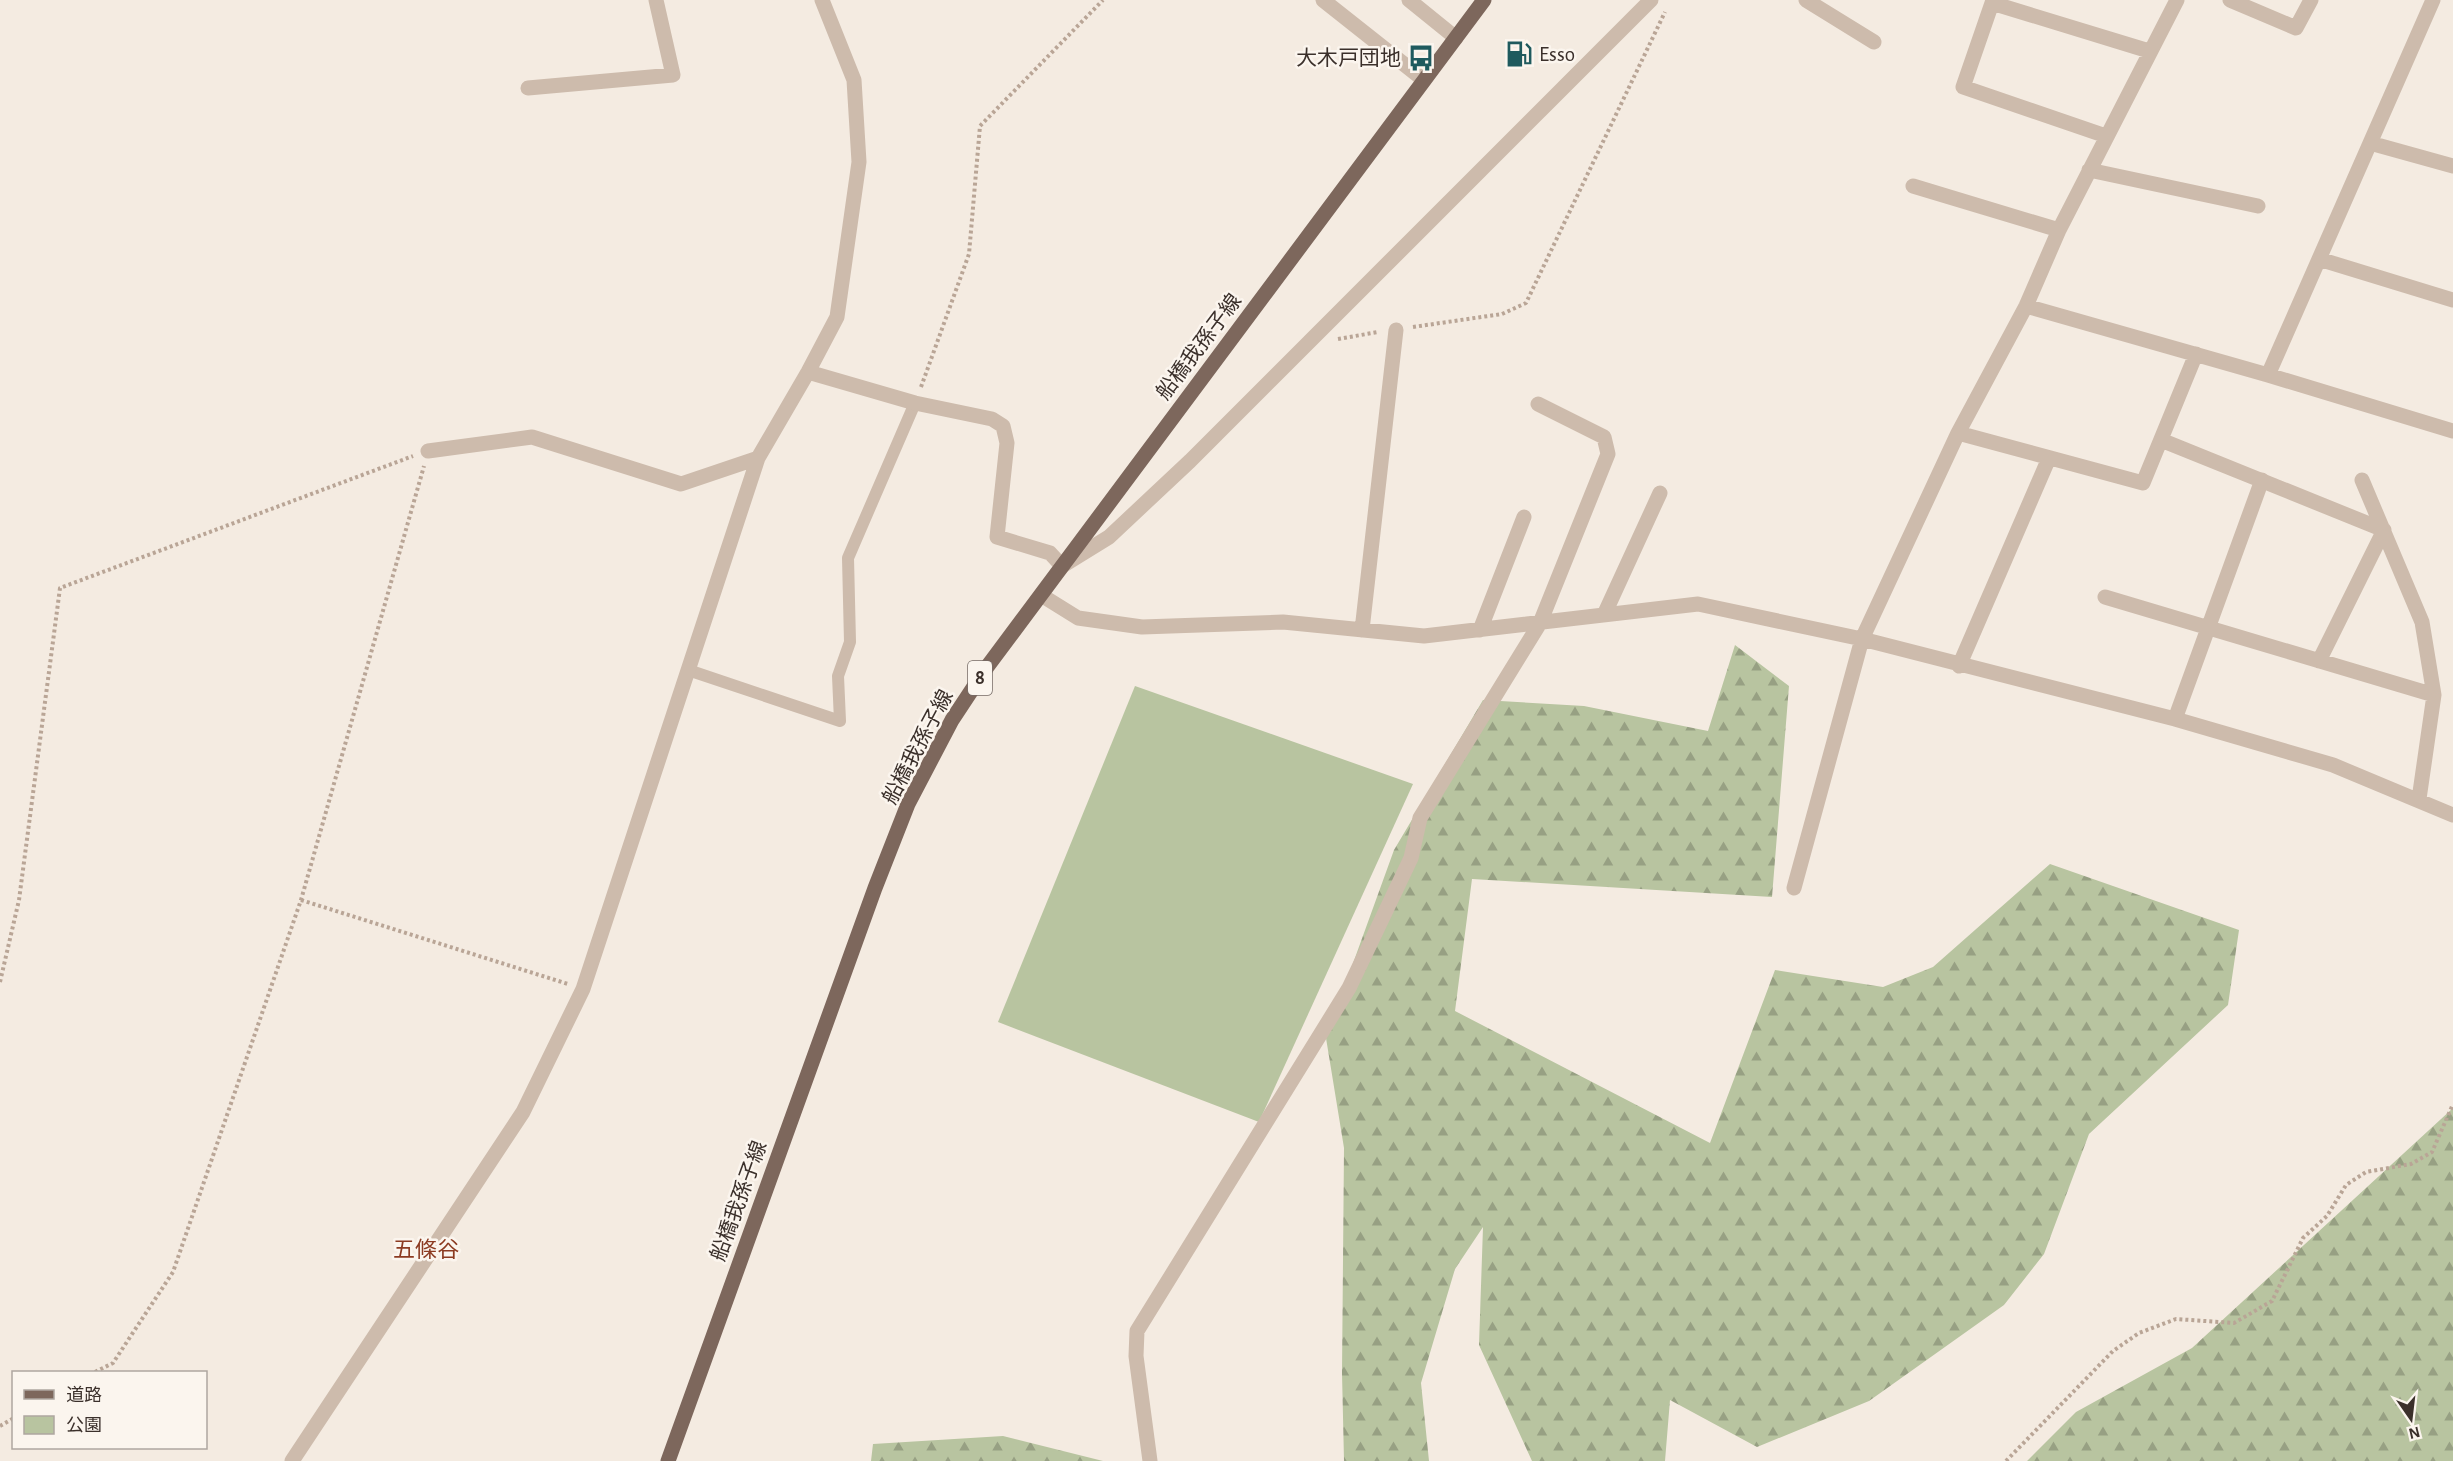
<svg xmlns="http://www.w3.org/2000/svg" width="2453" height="1461" font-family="'Alegreya Sans','Noto Sans JP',sans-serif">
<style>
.forest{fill:url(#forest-firs)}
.park{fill:#b8c4a0}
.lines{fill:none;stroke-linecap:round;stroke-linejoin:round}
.path{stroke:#b9a596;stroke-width:4;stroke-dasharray:3 3;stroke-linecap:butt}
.lane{stroke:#cdbbac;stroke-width:12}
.street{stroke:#cdbbac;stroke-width:15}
.primary{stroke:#7d675c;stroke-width:15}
.labels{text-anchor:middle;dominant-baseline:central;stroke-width:5;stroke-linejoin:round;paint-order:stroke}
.shield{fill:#fbf5ee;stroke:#756b66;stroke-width:1.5}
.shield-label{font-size:20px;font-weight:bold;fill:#3b302b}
.poi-label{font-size:21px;fill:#3b302b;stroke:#fbf5ee;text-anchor:start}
.street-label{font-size:21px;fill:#3b302b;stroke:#fbf5ee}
.neighbourhood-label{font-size:22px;fill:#8c3b22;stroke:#fbf5ee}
</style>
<defs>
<pattern id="forest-firs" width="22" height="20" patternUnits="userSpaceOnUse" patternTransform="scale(1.5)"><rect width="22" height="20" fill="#b8c4a0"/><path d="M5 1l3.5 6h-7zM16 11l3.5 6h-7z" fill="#97a083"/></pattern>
</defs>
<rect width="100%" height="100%" fill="#f4ebe1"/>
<path class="forest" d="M1735,645L1789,686L1772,897L1472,879L1455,1011L1710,1143L1775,970L1883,987L1933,967L2050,864L2239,930L2228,1005L2089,1134L2044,1254L2004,1305L1869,1401L1757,1447L1670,1400L1665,1461H1532L1479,1345L1483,1227L1455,1269L1421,1383L1429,1461H1344L1342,1373L1344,1148L1326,1038L1394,850L1483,700L1584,706L1708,731Z
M2453,1108V1461H2027L2076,1412L2192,1348Z
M1003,1436L1103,1461H871L873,1444Z"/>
<path class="park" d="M1135,686L1413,784L1259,1122L998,1022Z"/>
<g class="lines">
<path class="path" d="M1413,327L1502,314L1526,303L1665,12
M1338,339L1378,332
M921,387L969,254L980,126L1103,0
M301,900L568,984
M0,982L19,900L60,588L413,456
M95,1372L113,1363L173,1272L301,900L424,466
M0,1426L14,1418
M2006,1461L2113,1351L2139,1333L2176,1319L2234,1323L2272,1301L2303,1238L2327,1216L2346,1185L2366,1172L2411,1164L2432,1152L2453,1104"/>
<path class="lane" d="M688,670L840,721L838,676L850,642L848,558L915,403"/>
<path class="street" d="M1323,0L1424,80
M1409,0L1456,38
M1806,0L1874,42
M2230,0L2296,28L2311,0
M528,88L673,75L656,0
M2106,136L1963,87L1992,3L2149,51
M2370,143L2453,166
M2089,170L2258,206
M1913,186L2059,230
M2319,259L2453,300
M2026,306L2268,375L2453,431
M808,372L915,403L992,419L1003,426L1007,443L997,537L1050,553L1062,566L1109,537L1190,461L1651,0
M2268,375L2433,0
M1958,433L2143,483L2196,354
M2161,440L2384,530L2319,661
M428,451L532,437L681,484L758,458
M2362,480L2422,622L2434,695L2419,799
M1041,595L1078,618L1142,627L1283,622L1424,636L1698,604L1862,639L2175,719L2333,765L2453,815
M2105,597L2434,695
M1604,615L1660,493
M1362,630L1396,330
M1480,630L1524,517
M1959,666L2049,458
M2175,719L2262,480
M1794,888L1862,639L1958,433L2026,306L2059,230L2177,0
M292,1461L523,1112L583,989L758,458L808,372L837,317L859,162L854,80L822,0
M1150,1461L1136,1356L1137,1331L1349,988L1411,858L1420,818L1540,623L1608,454L1604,437L1538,404"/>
<path class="primary" d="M668,1461L875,888L908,804L952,720L987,667L1484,0"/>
</g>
<defs>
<g id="fuel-bare" transform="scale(2.07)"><path d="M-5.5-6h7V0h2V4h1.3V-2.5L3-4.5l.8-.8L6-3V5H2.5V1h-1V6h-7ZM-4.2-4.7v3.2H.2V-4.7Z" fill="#1f5a5e" stroke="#fbf5ee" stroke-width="2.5" paint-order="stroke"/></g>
<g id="bus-bare" transform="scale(2.07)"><path d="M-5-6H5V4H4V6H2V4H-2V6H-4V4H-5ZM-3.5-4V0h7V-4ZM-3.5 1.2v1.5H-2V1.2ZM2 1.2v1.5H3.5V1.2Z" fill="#1f5a5e" stroke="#fbf5ee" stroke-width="2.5" paint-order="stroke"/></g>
</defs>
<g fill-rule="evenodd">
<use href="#fuel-bare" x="1519" y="54"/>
<use href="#bus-bare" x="1421" y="58"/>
</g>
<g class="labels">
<rect class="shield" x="968" y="661" width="24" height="34" rx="4.5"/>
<g class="shield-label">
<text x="980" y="678">8</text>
</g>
<g class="poi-label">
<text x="1539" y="54">Esso</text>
<text x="1401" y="58" text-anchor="end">大木戸団地</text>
</g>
<g class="street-label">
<text transform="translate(1199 347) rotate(-53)">船橋我孫子線</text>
<text transform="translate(918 747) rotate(-62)">船橋我孫子線</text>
<text transform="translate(739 1201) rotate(-70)">船橋我孫子線</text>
</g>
<g class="neighbourhood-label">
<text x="426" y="1250">五條谷</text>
</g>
</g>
<rect x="12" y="1371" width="195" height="78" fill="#fbf5ee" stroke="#aea6a0" stroke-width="1.5"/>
<rect x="24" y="1390" width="30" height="9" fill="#7d675c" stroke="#aea6a0" stroke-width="1.5"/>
<text x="66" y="1401" font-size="18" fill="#3b302b">道路</text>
<rect x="24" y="1416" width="30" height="18" fill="#b8c4a0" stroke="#aea6a0" stroke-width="1.5"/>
<text x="66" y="1431" font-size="18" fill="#3b302b">公園</text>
<g transform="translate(2411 1419) rotate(166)" stroke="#fbf5ee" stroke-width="4.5" paint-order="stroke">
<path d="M0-4.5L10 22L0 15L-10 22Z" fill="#3b302b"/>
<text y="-9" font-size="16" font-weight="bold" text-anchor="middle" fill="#3b302b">N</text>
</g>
</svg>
